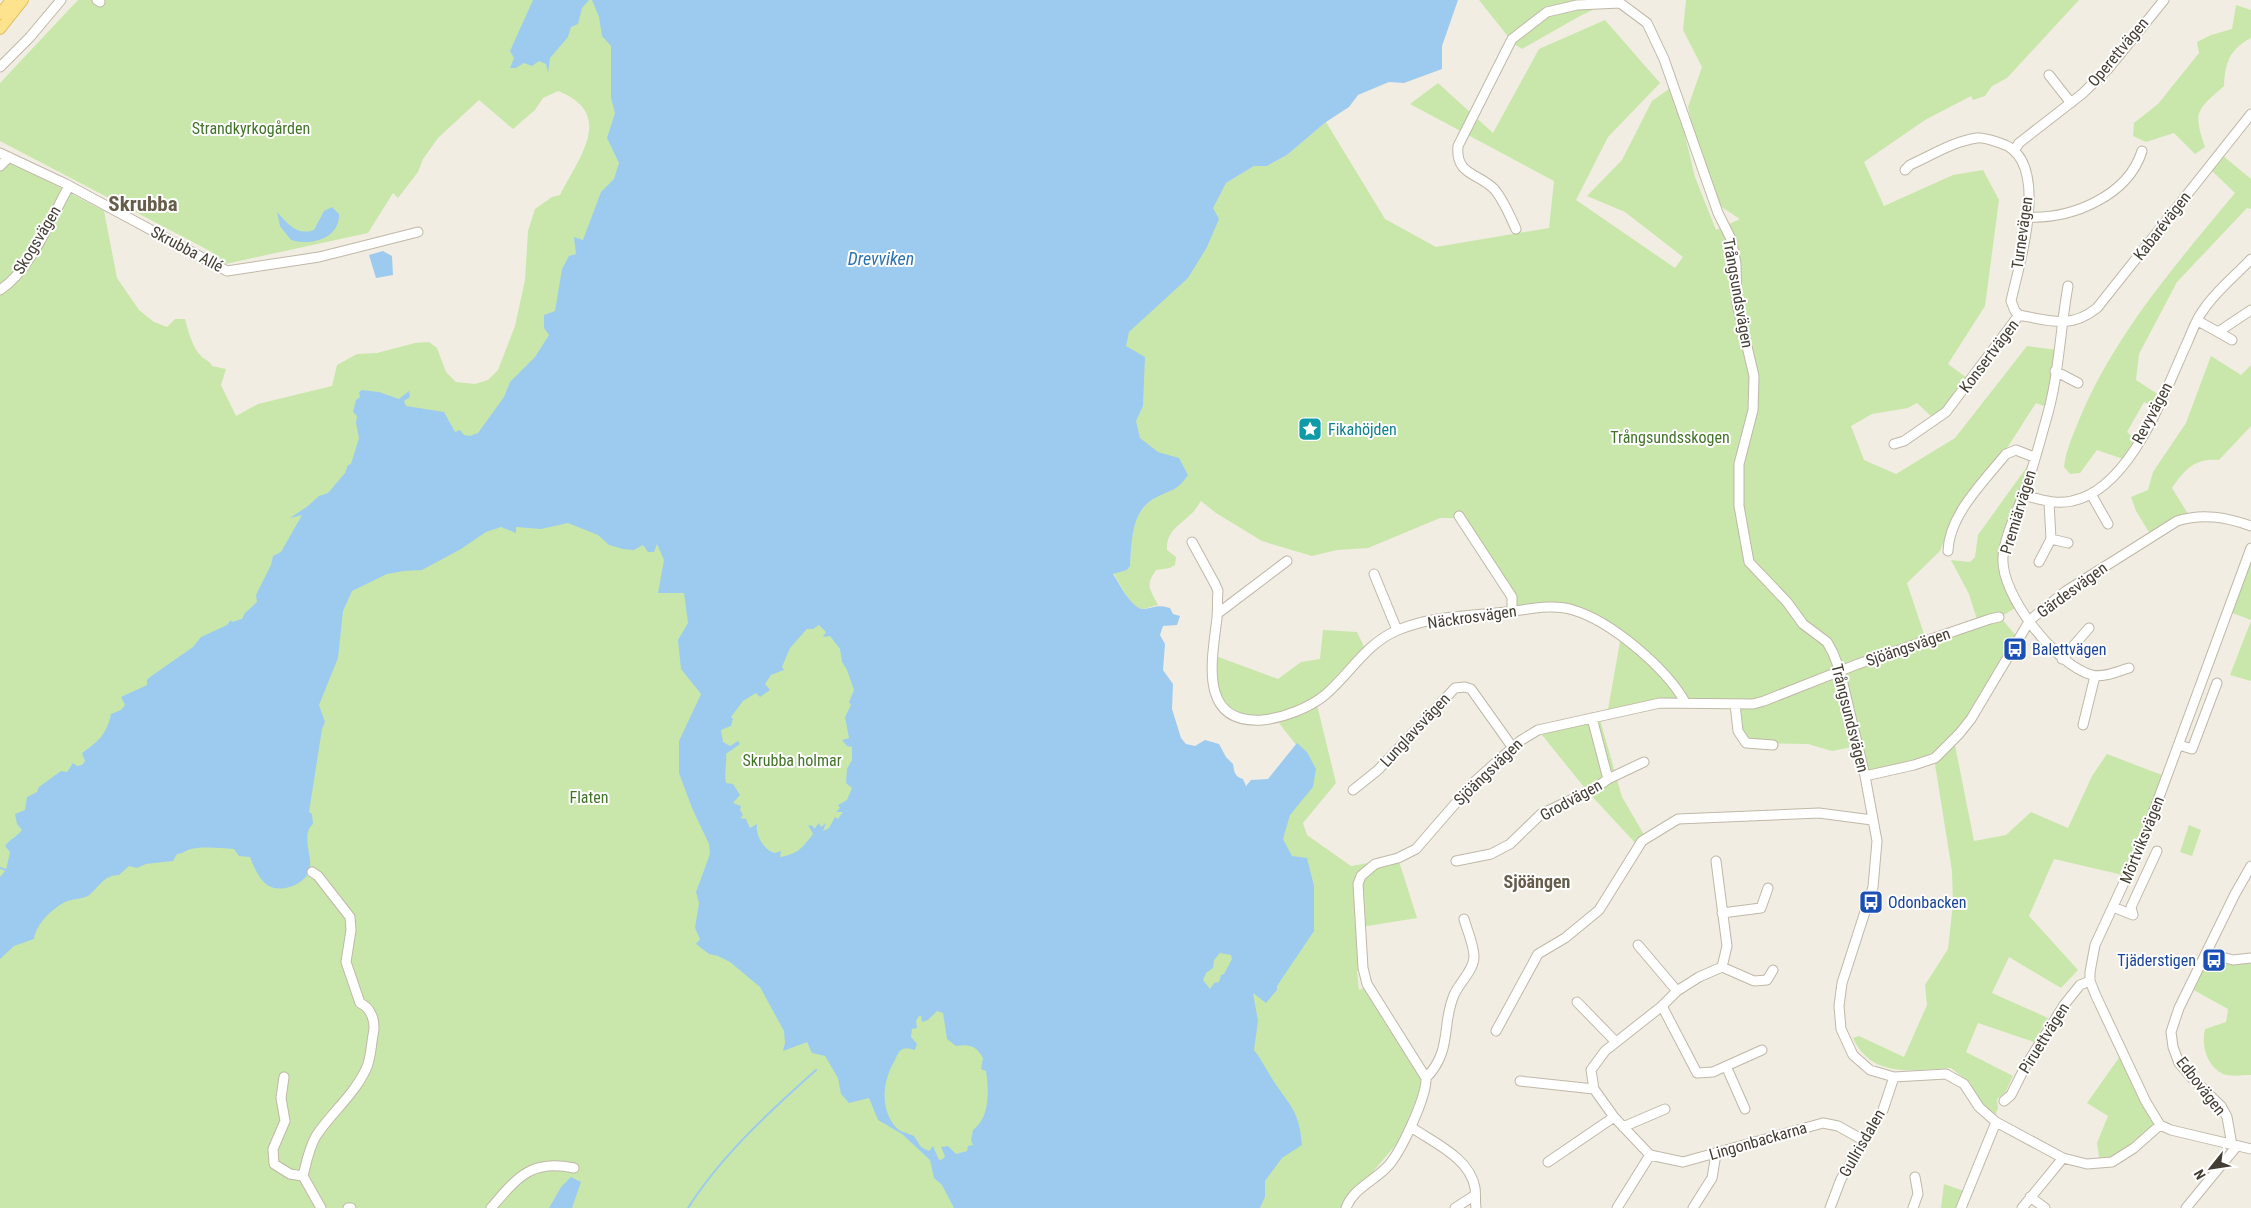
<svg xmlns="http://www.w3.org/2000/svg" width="2251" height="1208" font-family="'Roboto Condensed',sans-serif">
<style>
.green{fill:#c9e7aa}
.water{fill:#9dcbf0;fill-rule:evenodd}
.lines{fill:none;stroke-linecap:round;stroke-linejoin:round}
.stream{stroke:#9dcbf0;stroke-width:2}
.minor-casing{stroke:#c0b8a8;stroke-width:11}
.major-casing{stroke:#e3c15e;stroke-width:12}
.minor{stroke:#fff;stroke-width:9}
.major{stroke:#fee38e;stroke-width:10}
.labels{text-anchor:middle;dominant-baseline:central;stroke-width:4;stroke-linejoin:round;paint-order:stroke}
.street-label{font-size:16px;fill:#433d33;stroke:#fff}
.park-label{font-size:16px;fill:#417427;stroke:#fff}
.culture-label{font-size:16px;fill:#0d838f;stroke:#fff;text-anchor:start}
.transit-label{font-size:16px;fill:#164399;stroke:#fff;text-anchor:start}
.water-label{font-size:18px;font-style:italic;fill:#2d72ae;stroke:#fff}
.neighbourhood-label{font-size:18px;font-weight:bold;fill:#665c4a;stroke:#fff}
.district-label{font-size:21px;font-weight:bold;fill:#665c4a;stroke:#fff}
</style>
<rect width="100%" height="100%" fill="#f1ede2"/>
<path class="green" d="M78,0H959L1029,891L1234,839L1297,746L1279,723L1317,705L1336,783L1303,823L1307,835L1351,866L1398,858L1417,918L1361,927L1363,968L1357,971L1359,990L1368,986L1426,1078L1408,1125L1399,1141L1342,1208H0V156L104,211L117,278L139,310L154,322L167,327L175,319H185C188,330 192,347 201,356C205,360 209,360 212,366L226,369L221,385L236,416L258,404L332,386L337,365L357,354L377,353L415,343L429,342L437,348L446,372L456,382L475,384L488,380L498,370L515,326L525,280L528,231L535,209L552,197L560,195C579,157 616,114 558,91L543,98L535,110L513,129L479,100L438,138L423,159L418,172L398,198L393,193L368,233L225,264L210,251L0,141V83Z
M1479,0H1614L1580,16L1522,49L1514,44Z
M1686,0H2079L2007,78L1992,86L1985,96L1973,100L1971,96L1925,120L1864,162L1884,206L1953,175L1983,170L1999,200L1985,306L1948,364L1967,378L1944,410L1933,418L1917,403L1908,408L1872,414L1851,426L1864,460L1896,474L1955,438L2027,346L2058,350L2049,408L2036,403L2002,456L1951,523L1940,551L1907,583L1925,637L1855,665L1978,623L1969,594L1951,560L1970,562L1975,557L1978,535L2034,457L2003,558L2019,606L2000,617L2018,638L1954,740L1974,841L2006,835L2031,812L2068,828L2092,776L2107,754L2167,777L2127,876L2054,859L2029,916L2078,970L2061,988L2009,957L1992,993L2048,1018L2034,1042L1978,1023L1966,1052L2013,1076L2005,1093L1997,1099L1998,1108L1995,1116L1981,1105L1970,1083L1951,1068C1913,1070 1872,1079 1853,1038L1859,1036L1904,1057L1927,1005L1925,985L1948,949L1953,903L1952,871L1934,758L1865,776L1857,746L1832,751L1808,744L1746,743L1735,704L1685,702L1607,715L1621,636L1572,609L1512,611V597L1460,518H1440L1368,548L1337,550L1312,556L1262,541L1216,513L1201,501C1198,505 1195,511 1191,514C1179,526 1166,531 1167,550L1176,557L1175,565L1170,568L1156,570C1145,586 1150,589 1158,605L1143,609L1137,608L1131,603L1113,573L1127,570L1130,566C1132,539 1130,512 1156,497L1043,411L1226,183L1254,166H1267L1287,155L1326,122L1385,219L1436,247L1549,228L1554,181L1410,104L1438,83L1493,133L1539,49L1605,20L1660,83L1608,137L1576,200L1675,268L1683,257L1625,212L1587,196L1622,160L1652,101L1673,86L1695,177L1716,230L1740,219L1717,204L1701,169L1688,107L1702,67L1683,30Z
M2236,5L2251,10V38C2230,49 2225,62 2224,86C2196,111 2193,111 2205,147L2195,154L2174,133L2146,142L2133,136L2134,123L2158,104L2199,53L2197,42L2211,35L2232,29Z
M2222,155L2251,179V209L2247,208L2177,282L2139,354L2136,380L2162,397L2157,408L2144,402L2127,432L2138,442L2126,460L2097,450L2080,473L2070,474L2064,467C2066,450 2073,435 2079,420C2114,335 2177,263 2235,193L2210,169Z
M2211,356L2241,375L2251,365V426L2219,460C2195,458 2185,469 2172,488L2190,517L2152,537L2136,511L2131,497L2148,490L2153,472L2186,423Z
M2251,548V620L2227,611Z
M2251,621V681L2230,675Z
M1323,630L1357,632L1366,651L1327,693L1283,716L1240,719L1219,703L1213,655L1278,679L1301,662L1320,659Z
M1599,716L1622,797L1646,838L1638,846L1588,792L1538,730Z
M2189,825L2201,830L2192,856L2180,852Z
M2207,953L2251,958V1075C2243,1075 2230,1077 2223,1074C2207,1066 2201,1046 2205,1029L2226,1022L2228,1009L2190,988Z
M2123,1052L2160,1125L2134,1148L2100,1163L2097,1143L2108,1116L2087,1103Z
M1944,1184L1967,1192L1961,1208H1941Z"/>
<path class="water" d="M533,0H589L582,8L578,24L571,27L568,37L550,58L548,73L546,64L539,61L532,66L524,63L516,68H510L514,58L510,51Z
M592,0H1458L1442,46V69L1404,83L1389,82L1358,95L1349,107L1326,122L1287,155L1267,166H1254L1226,183L1213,208L1219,219L1207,247L1188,278L1129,332L1126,346L1145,357L1143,406L1136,421L1140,438L1158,452L1179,458L1188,475C1177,491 1173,489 1157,497C1131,509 1132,540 1130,566L1127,570L1113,574C1119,583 1132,609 1143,609C1156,608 1156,604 1170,608L1173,614L1180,616L1177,625L1163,626L1160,635L1165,644L1163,670L1173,684L1172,709L1181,738L1186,744L1195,746L1205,740L1219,744L1226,757L1233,764C1234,772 1235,777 1243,779L1246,786L1251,780L1268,779L1297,743L1307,752L1316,769L1313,787L1290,815L1283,839L1292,856L1307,858L1314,886V931L1277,986V990L1266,1003L1253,993L1258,1021L1254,1050C1261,1059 1265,1067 1271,1077C1289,1106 1299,1108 1302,1145L1282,1158L1265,1181V1197L1260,1208H954L942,1185L934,1178L930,1160L902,1134L878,1120L869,1098L849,1103L841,1094L838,1078L825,1056L812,1053L807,1042L783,1051L785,1043L784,1031L760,987L730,962L718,956L709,954L696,944L700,939L695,928L699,903L696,892L710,854L709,844L692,808L679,773V741L701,694L681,669L678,640L688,623L684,593H658L664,560L657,544L654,552H648L643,545L634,550L623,549L609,545L598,535L568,523L541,529L516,527V533L501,527L486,532L461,549L422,570L404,571L387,574L352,591L343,611L338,658L319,705L325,722L322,729L309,812L312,814L313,824C301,834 312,855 310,868C307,885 278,895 266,884C259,879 253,865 250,857L239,856L234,849C220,848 205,846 191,849C186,850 183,854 177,854L173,861L146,864L137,868L129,866L119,875C103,875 99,888 88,896C81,899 72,899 65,902C52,909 36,924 34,939L14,946L0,959V877L6,870L10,852L5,846C11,838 17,837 22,830L17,824L15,814L25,810L27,797L37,792L39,787L61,771L67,772L73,763L77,766L82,765L85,761L82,753C98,742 107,734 111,714L121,710L125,705L121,697L147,685V680L150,677L193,647L201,637L227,625L231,620L232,622L242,619L245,613L257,602L256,595L271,565L273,556L281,552L302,515L290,518L308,506L319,496L328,493L345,473L348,465L351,464L359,438L356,423L357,416L353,412L356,400L360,397L359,392L362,390L379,392L399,399L409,391L410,397L404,401L406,406L444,412L455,432L460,430L464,435L470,436L478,433L504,397L510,382L535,357L549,335L544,328V315L555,311L562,269L569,256L576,254L574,237L583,240L601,192L614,179L619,163L607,138L615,113L611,98V46L602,36L599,17ZM819,625L826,632L823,637L830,636L840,649L842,662L847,670L854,690L849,702L851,705L845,717L849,738L842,740L847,746L852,747V760L847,769L846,783L852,788L847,800L838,805L840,808L836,812H843L838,819L835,817L829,828L823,831L826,823L821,827L819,823L814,829L813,826L808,825L813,834C802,848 798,854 780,857L781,851L775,853C765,851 755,836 757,824L750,828L746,819L740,818L743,815L740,810L741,806L733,803L740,795L733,784L726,783C724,773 727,764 726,754L740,744L738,741L730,746L723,742L721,730L731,726L733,719L731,717L743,701L756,693L760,697L770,690L765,684L771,675L784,670L782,667L790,648L807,629H813ZM1220,953L1231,955L1232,959L1224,974L1221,975L1219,982L1214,983L1210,989L1203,980L1206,973L1213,968L1214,960ZM937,1011L943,1013L947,1039L956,1046C970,1044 976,1046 983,1058L981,1069L986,1071C989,1090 990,1118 973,1130L971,1140L973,1145L968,1146L967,1151L956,1154L948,1146L941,1147L945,1156L943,1159L939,1160L933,1146L929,1151L921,1147L914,1136C906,1132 900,1133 894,1125C880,1106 883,1081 894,1062C896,1058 898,1051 903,1049C907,1048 911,1049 915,1050L917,1044L911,1037L912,1029L917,1028L916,1021L919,1016H921L922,1022L928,1020Z
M332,207L339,214C340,239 310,246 291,240L280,226L277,212C288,224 297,236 314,230L324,211Z
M383,251L392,256L393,275L376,278L369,255Z
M571,1177L581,1182L572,1208H549L561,1187Z"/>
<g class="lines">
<path class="stream" d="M0,868L6,870
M688,1208C721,1156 770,1111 816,1070"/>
<g class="minor-casing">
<path id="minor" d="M97,0L100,2
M0,67L30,37L61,0
M2049,75L2071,103
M2014,151L2019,143L2082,94L2108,69L2164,0
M0,153L66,184L227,271L319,257L418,232
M0,166L9,157
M1905,170L1910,165C1932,155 1954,141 1977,138C1984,137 1993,141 2000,143C2053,158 2019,264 2011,301L2015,311L2019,315
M2028,217C2072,219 2128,196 2142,151
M1516,229C1510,216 1504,201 1495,190C1480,173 1455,176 1458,146L1512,39L1547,12L1577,5L1620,3L1647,23L1664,59L1718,213L1731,239L1736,264L1737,304L1754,376L1753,410L1739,464V506L1749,562L1787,602L1803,624L1827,642L1833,653L1840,671L1865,776L1877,841L1873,887L1842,983L1839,1006L1841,1029L1853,1055L1870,1070L1894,1077L1946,1074L1964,1084L1979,1107L1996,1122L2063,1158L2087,1164L2112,1162L2134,1148L2160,1125
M2068,286C2060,330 2059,377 2046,420C2039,445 2032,472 2023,496C2015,516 2005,536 2003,557C2000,595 2057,666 2092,675C2104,678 2118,671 2129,668
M0,290C31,270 51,218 69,186
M2198,321L2218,332L2251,310
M2218,332L2232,340
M2055,371L2078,383
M1894,444L1904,441L1946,412L2019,315C2050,321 2071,329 2097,308L2251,114
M2091,494L2108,524
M2023,495C2039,499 2055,505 2072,501C2131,489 2164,393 2187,343C2192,332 2196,319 2204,309C2216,291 2236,275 2251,259
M1459,516L1512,597V611
M2051,539L2068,543
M1192,542L1215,584L1218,591C1217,600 1218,609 1217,618C1212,660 1198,724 1262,720C1283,718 1309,708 1325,695C1350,674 1366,643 1398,630C1431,616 1470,616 1506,612C1527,610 1552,603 1573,610C1611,621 1666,668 1685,702
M2251,548L2141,846L2095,945L2090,972V981L2096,996L2146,1102L2160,1125L2171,1130L2251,1149
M1948,551C1949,515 1984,481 2006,454L2016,450L2034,457
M2039,562L2051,539L2049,502
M1374,574L1397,630
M1217,614L1287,561
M2062,659L2089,628
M1735,704L1738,731L1746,743L1773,745
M1592,718L1608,779
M2083,725L2095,676
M2179,745L2192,749L2217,683
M1865,776L1914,765L1935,758L1959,734L1971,719L2030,620L2066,591L2177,521C2202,513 2226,517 2251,526
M1353,790L1378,770L1455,688L1465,687L1471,689L1513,748
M1456,861L1491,854L1510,844L1541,814L1594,789L1608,779L1644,762
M1716,861L1727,946L1722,967L1754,981L1767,980L1773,970
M312,872L318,876L350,917L351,930L346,962L360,1003C372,1008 376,1023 373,1035C371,1046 371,1059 366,1069C354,1095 331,1113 316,1136C309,1148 306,1163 303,1176L321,1208
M2113,907L2133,915L2131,907L2157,851
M1722,913L1761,908L1768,888
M1638,945L1677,991
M2207,953L2233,960L2251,958
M1722,967L1699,977L1677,991L1662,1006L1605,1051L1591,1070L1594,1089L1614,1117L1650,1155L1683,1162L1823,1123L1838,1126L1863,1140
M1577,1002L1616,1042
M1662,1006L1697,1073L1713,1072L1762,1050
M1496,1031L1538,954L1565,938L1599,910L1642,841L1678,819L1819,813L1872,820
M1726,1066L1745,1109
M284,1077L281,1098L285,1121L273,1149L274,1164L290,1174L303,1176
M1426,1078C1453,1050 1441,1025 1454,995C1459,983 1474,970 1474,957C1474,945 1467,930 1464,919
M1520,1081L1594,1089
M2004,1101L2011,1095L2025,1067L2064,1005L2080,985L2090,981
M1411,1127C1434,1143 1470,1158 1475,1188C1476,1194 1475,1202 1476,1208
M1623,1127L1665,1109
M2232,1145L2227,1117L2221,1106L2190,1076L2179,1063L2173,1047L2171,1032L2179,1008L2235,894L2251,866
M1548,1162L1614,1117
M2030,1197L2045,1208
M348,1208H351
M491,1208C517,1178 530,1159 574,1168
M1346,1208C1353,1189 1372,1182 1386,1168C1400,1155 1427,1096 1426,1078L1367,984L1363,968L1358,884L1361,876L1375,864L1398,858L1416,849L1474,782L1520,741L1538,730L1660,703L1753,704L1764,701L1858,664L1990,619L1999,617
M1455,1208L1475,1195
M1617,1208L1650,1155
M1693,1208L1712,1178L1716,1154
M1830,1208L1841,1179L1883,1110L1894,1077
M1913,1208L1918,1194L1915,1177
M1961,1208L1996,1122
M2022,1208L2063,1158
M2186,1208L2237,1146"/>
</g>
<g class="major-casing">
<path id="major" d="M0,14L11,0
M0,29L23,0"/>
</g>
<use href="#minor" class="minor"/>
<use href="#major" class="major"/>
</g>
<defs>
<g id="sight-square" transform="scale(1.25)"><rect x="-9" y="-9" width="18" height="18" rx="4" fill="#0f9aa8" stroke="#fff"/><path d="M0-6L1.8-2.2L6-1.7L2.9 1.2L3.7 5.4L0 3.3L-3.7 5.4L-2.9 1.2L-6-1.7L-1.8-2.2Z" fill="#fff"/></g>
<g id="bus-square" transform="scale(1.25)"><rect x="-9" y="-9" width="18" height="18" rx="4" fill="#1a4fb4" stroke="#fff"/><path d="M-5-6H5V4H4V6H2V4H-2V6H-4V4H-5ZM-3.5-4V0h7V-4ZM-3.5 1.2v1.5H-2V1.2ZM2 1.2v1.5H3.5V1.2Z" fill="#fff"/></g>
</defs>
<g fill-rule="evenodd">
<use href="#sight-square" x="1310" y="429"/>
<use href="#bus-square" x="2015" y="649"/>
<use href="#bus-square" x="1871" y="902"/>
<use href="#bus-square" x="2214" y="960"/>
</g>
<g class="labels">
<g class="street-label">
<text transform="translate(2118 52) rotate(-50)">Operettvägen</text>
<text transform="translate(2162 226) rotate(-52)">Kabarévägen</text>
<text transform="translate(2022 233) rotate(-82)">Turnevägen</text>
<text transform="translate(37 240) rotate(-59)">Skogsvägen</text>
<text transform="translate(187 249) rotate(28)">Skrubba Allé</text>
<text transform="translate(1738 293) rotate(80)">Trångsundsvägen</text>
<text transform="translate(1989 356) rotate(-53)">Konsertvägen</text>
<text transform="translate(2152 413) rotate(-62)">Revyvägen</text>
<text transform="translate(2018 512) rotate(-73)">Premiärvägen</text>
<text transform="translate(2072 590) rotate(-36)">Gärdesvägen</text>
<text transform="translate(1472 617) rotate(-8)">Näckrosvägen</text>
<text transform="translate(1908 647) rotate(-19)">Sjöängsvägen</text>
<text transform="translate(1850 718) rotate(76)">Trångsundsvägen</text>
<text transform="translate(1415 730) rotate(-47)">Lunglavsvägen</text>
<text transform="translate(1488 772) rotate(-44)">Sjöängsvägen</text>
<text transform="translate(1571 800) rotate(-29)">Grodvägen</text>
<text transform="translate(2142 840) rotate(-68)">Mörtviksvägen</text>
<text transform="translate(2044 1038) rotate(-58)">Piruettvägen</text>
<text transform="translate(2201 1086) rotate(52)">Edbovägen</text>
<text transform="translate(1758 1141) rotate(-16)">Lingonbackarna</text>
<text transform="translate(1862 1143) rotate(-60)">Gullrisdalen</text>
</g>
<g class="park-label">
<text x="251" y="128">Strandkyrkogården</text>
<text x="1670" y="437">Trångsundsskogen</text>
<text x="792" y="760">Skrubba holmar</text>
<text x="589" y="797">Flaten</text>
</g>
<g class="culture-label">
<text x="1328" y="429">Fikahöjden</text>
</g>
<g class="transit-label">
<text x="2032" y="649">Balettvägen</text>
<text x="1888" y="902">Odonbacken</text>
<text x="2196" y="960" text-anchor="end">Tjäderstigen</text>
</g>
<g class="water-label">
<text x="881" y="258">Drevviken</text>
</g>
<g class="neighbourhood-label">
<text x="1537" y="881">Sjöängen</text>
</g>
<g class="district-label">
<text x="143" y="204">Skrubba</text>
</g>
</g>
<g transform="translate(2211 1168) rotate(240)" stroke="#ffffff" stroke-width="4" paint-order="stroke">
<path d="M0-4L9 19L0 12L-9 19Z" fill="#433d33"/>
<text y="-8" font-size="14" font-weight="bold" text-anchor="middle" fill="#433d33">N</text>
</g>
</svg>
